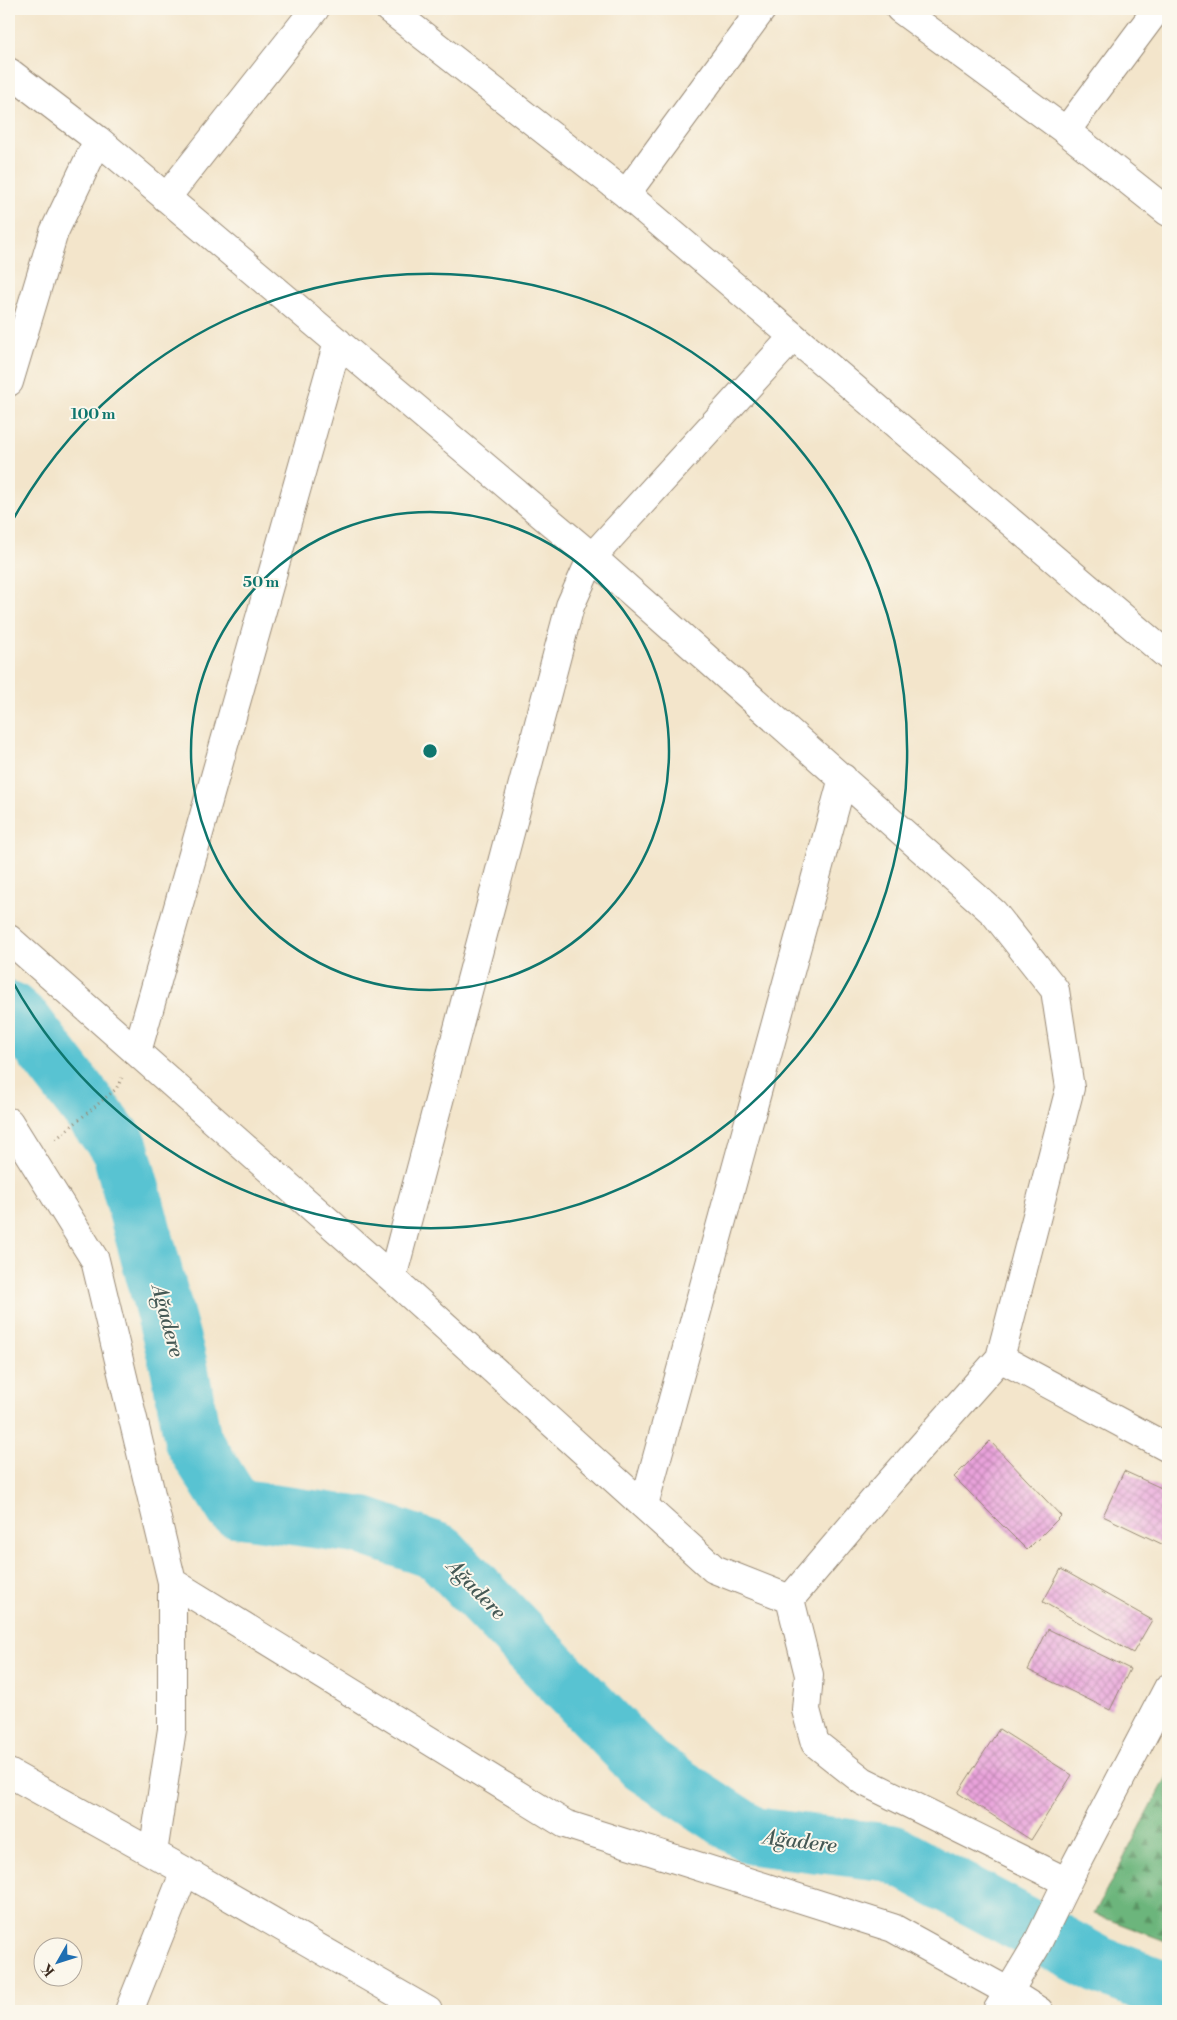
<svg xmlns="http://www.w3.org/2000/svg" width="1177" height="2020" font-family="'Libre Bodoni',serif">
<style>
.forest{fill:url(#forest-firs);stroke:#54704c}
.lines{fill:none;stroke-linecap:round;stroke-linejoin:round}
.river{stroke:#58c3d2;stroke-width:58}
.building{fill:url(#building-cross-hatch)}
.minor-casing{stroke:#978874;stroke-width:30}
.path{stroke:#978874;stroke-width:3;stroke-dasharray:1 4;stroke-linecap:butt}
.minor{stroke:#fff;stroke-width:28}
.ring{fill:none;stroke:#0f766e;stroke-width:2.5}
.labels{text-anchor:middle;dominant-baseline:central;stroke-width:4;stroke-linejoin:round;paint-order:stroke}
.water-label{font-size:21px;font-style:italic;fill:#445854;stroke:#fbf7ec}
.centre{fill:#0f766e;stroke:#fbf7ec;stroke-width:2.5}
.ring-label{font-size:15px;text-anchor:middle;font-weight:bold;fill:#0f766e;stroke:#fbf7ec;stroke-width:4;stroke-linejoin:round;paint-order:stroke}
</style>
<defs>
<pattern id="forest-firs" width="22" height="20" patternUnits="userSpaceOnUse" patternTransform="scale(1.25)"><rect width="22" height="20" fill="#6cb57b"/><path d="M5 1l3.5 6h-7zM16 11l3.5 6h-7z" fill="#5a9364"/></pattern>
<pattern id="building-cross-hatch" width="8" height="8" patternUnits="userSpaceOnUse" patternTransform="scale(1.25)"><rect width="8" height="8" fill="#e9a3db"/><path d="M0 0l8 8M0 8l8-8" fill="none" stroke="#be85b1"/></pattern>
</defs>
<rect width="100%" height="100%" fill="#fbf7ec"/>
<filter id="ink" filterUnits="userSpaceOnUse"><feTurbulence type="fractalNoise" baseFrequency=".02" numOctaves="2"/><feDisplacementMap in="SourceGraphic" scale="10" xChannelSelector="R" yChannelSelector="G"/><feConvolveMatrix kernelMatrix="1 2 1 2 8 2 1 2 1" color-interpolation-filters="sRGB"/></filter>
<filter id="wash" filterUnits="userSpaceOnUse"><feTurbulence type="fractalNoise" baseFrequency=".0096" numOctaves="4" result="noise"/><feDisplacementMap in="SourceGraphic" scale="20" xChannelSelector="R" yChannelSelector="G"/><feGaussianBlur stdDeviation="1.12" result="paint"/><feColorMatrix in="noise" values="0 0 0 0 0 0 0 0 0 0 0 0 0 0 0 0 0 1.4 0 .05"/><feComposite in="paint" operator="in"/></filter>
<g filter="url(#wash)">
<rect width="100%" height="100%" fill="#f3e5cb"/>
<path class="forest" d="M1168,1775V1942L1094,1914Z"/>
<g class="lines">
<path class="river" d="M9,1010L24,1023L120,1148L179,1366L193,1441L235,1508L363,1526L439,1552L645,1765L753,1836L891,1853L1099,1965L1168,1991"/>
</g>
<g id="blocks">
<path class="building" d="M990,1441L1061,1516L1027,1550L954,1477Z
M1124,1471L1168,1491V1547L1103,1516Z
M1061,1569L1152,1620L1133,1653L1043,1602Z
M1048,1629L1130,1669L1110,1710L1028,1670Z
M999,1729L1072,1775L1031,1840L958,1793Z"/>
</g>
</g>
<g filter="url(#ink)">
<use href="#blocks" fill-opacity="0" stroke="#978874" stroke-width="1"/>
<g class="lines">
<g class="minor-casing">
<path id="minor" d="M389,9L626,194L1168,656
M900,9L1066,131L1168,212
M9,72L98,140L592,557L994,913L1055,990L1070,1088L1000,1358L874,1500L790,1599L714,1569L392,1278L9,939
M1066,131L1157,9
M626,194L762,9
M166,198L315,9
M9,382L54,232L98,140
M137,1052L338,342
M9,1122L95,1260L172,1582V1729L153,1853
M392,1278L570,606L592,557L793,337
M1000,1358L1168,1448
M644,1505L843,778
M172,1582L565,1824L893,1928L1009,1992L1039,2011
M790,1599L809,1675L806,1710L815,1743L863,1781L1067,1882
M9,1773L185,1871L428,2011
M129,2011L185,1871
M997,2011L1035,1948L1076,1864L1168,1688"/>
</g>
<path class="path" d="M56,1139L116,1089L122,1078"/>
<use href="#minor" class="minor"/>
</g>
</g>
<g class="ring">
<circle cx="430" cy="751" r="239"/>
<path d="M9 527A477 477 0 1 1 9 975"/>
</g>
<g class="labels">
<g class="water-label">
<text transform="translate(167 1321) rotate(75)">Ağadere</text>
<text transform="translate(476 1590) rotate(46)">Ağadere</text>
<text transform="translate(800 1842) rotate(7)">Ağadere</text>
</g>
</g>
<circle cx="430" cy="751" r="8" class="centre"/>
<g class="ring-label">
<text x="93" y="419">100 m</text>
<text x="261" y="587">50 m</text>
</g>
<rect width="1177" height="2020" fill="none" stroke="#fbf7ec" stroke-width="30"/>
<g transform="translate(58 1962) rotate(231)"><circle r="24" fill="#fbf7ec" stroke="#aea59a"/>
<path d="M0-4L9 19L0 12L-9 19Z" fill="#1f6fb2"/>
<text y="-8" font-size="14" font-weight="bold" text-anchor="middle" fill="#3b2a1e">K</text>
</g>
</svg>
